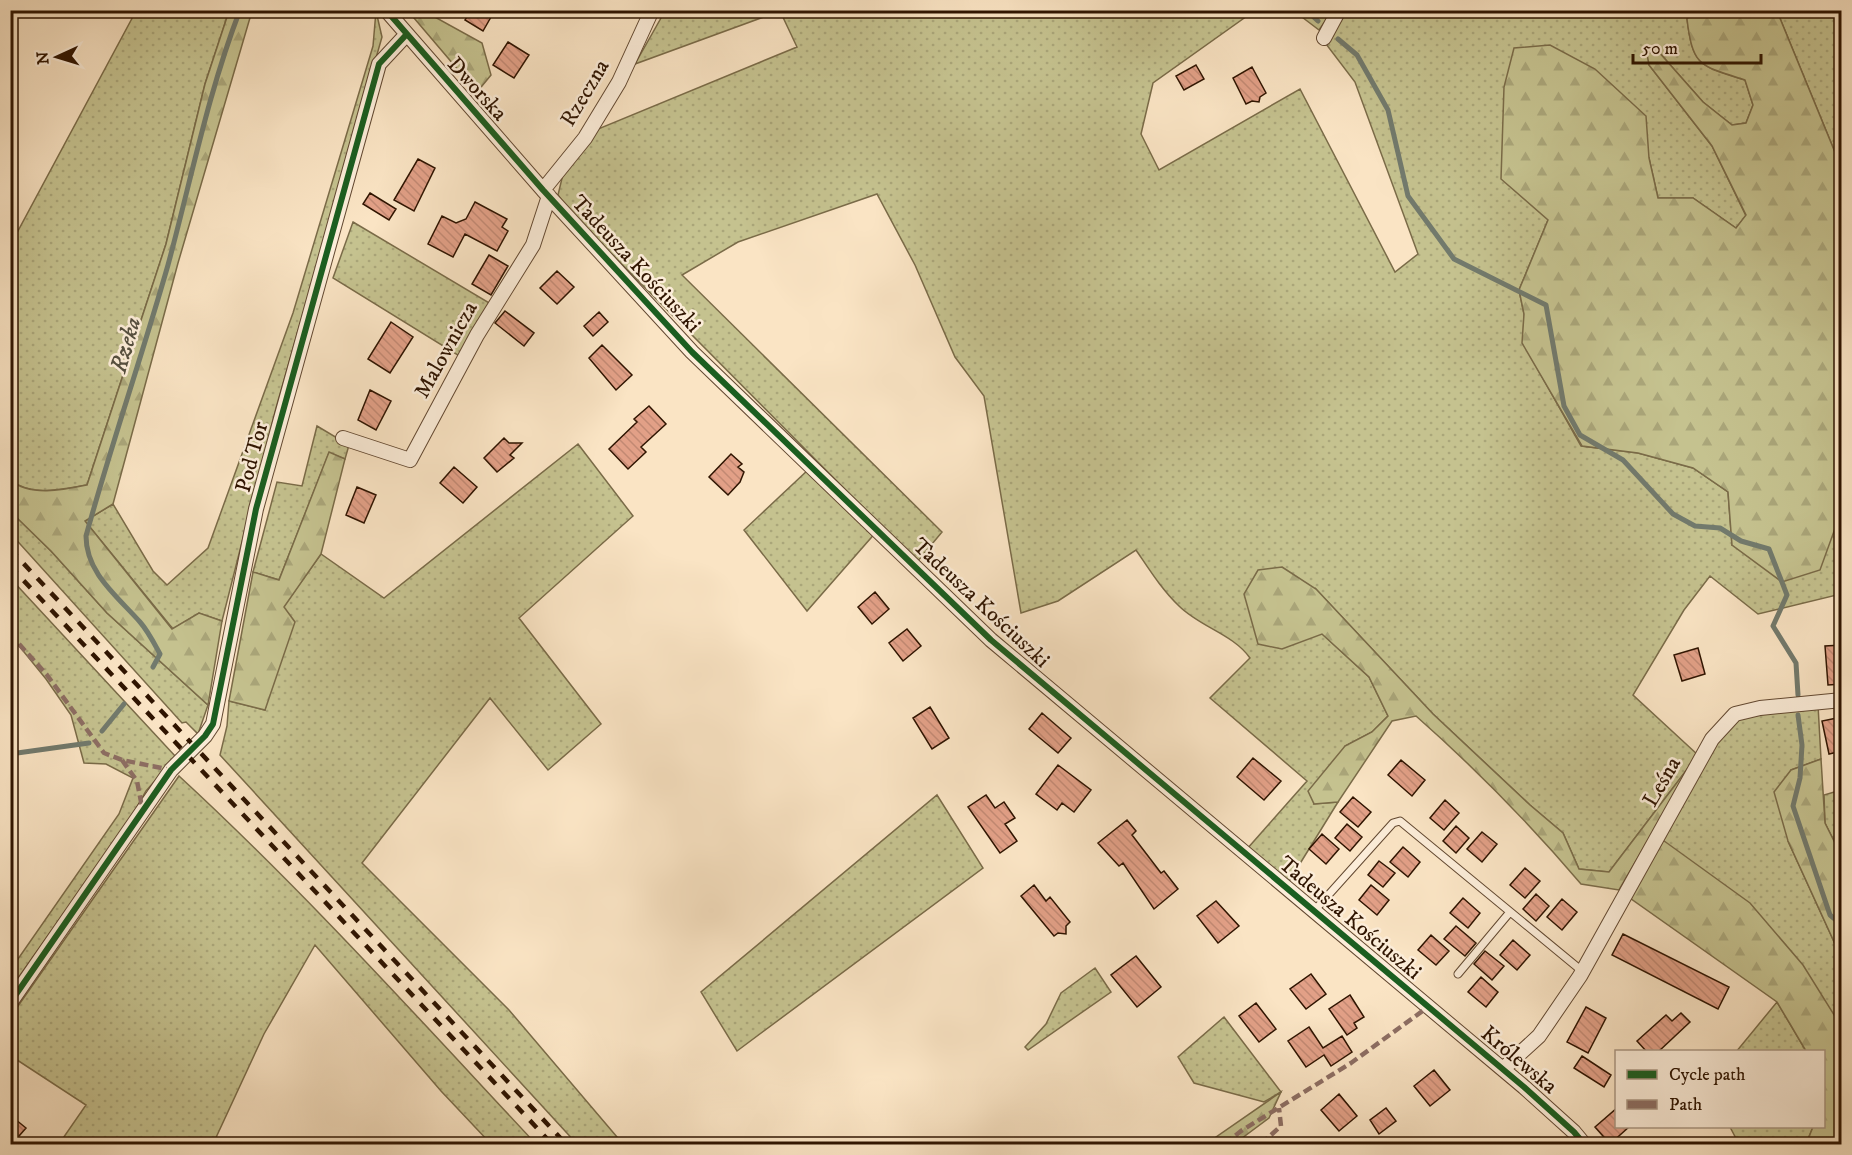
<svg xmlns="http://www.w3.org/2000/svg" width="1852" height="1155" font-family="'IM FELL DW Pica',serif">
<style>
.grass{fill:url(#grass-dots);stroke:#7a6b48;stroke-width:1.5}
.forest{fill:url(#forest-firs);stroke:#7a6b48;stroke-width:1.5}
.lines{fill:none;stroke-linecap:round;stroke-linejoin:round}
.stream{stroke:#727a6d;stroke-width:5}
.building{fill:url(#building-back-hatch);stroke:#2f1400;stroke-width:1.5}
.lane-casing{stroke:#624831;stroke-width:9}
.street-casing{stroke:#624831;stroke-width:16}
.lane{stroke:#fcedd9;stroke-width:7}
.street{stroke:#fcedd9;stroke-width:14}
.rail{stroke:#2f1400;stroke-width:4.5;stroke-dasharray:10 10;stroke-linecap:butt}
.quiet{stroke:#8d6e63;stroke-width:4.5;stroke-dasharray:9 4.5;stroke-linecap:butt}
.cycleway-casing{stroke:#fcedd9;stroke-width:10}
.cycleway{stroke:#1b5e20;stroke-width:6}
.labels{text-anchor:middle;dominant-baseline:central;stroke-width:5;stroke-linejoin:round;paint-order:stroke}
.street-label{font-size:22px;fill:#2f1400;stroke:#fcedd9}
.water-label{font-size:24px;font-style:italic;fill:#565040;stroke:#fcedd9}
</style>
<defs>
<pattern id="grass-dots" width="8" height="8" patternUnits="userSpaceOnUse" patternTransform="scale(1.5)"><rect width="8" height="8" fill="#c5c28f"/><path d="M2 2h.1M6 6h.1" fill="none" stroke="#aaa67a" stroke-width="1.8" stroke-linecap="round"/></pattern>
<pattern id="forest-firs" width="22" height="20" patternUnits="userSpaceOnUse" patternTransform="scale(1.5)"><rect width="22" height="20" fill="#c5c28f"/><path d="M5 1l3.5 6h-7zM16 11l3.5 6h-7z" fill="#aaa67a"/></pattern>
<pattern id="building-back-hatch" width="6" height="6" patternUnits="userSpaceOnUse" patternTransform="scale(1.5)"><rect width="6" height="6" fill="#e2a087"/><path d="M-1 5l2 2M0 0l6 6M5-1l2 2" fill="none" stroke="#c28973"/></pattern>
</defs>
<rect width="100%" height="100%" fill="#fae4c4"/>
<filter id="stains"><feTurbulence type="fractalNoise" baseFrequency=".00333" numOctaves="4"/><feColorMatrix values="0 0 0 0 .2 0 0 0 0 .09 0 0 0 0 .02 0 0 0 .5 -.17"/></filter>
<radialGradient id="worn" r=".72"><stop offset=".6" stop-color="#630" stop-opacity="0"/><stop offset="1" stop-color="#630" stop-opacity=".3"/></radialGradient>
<path class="grass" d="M1333,10L1319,30L1294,11Z
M136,11H229L205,84L166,244L87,485C62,489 31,497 11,480V244Z
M376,11L382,37L276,408L222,621L199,613L173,629L85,521L113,504L153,571L167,585L208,548L293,313L373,46Z
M665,11H1254L1153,83L1141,134L1159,170L1300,89L1395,272L1418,254L1355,82L1326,44L1344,11H1694L1687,19C1693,68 1701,66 1745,80L1753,105L1746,123L1732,125L1703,102L1657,50L1648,54L1649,65L1712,146L1746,216L1736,228L1693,198H1658L1649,158L1548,220L1519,290L1524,314L1523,343L1581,446L1638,453L1693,468L1728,492L1732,545L1837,523L1841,528V594L1758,614L1710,576L1684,610L1633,695L1698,755L1609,872L1579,869L1563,833L1530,805L1433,714L1316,589L1320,632L1369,677L1388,716L1372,732L1345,746L1314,804L1338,802L1288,883L1247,849L1307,781L1210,698L1250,658C1233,634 1200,627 1179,606C1162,590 1149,569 1136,550L1058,601L1021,613L984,396L955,357L915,265L877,194L738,242L682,275L942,532L917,562L568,210L558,195L563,174L598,129L797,47L780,11L635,64Z
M1777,11H1841V167Z
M353,222L491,304L461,357L333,278Z
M317,426L349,445L345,459L329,453L279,580L253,572L277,482L302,486Z
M578,444L633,516L519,618L601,724L548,770L490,698L362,863L509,1010L623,1144H577L220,755L227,726L229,701L265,710L283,607L321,554L384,598Z
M809,469L877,531L807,611L744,530Z
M11,512L51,551L107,613L208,705L198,734L186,722L182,723L11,534Z
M11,579L176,757L146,791L128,823L11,988V969L119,814L133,778L106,764L84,763L71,715L46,679L11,636Z
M1818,705L1821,759L1791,770L1788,841L1841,957V1026L1660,838L1712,745L1737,719Z
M179,776C305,892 420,1020 536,1144H491L441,1091L315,945L264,1034L213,1144H59L86,1105L11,1056V1016Z
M1841,790V893V855L1825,823L1824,795Z
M937,795L983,868L737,1051L701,992Z
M1095,968L1111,992L1028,1050L1025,1047L1046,1024L1061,993Z
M1777,1002L1806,1051L1736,1052Z
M1224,1017L1281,1092L1264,1102L1194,1083L1178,1057Z
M1730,1127H1813L1806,1144H1739Z"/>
<path class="forest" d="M1694,10L1777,11L1841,167V528L1837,523L1820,570L1782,582L1732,545L1728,492L1693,468L1638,453L1582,446L1522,343L1524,314L1519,290L1548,220L1501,179L1504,87L1514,48L1550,45L1595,69L1646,116L1649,158L1658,198H1693L1736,228L1746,215L1712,146L1649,65L1647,54L1657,50L1703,102L1732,125L1746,123L1753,105L1745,80C1701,65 1693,69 1687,19Z
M229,11H252L178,263L113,504L85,521L172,629L199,613L222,621L208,705L107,613L51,551L11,512L10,480C30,497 63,490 87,485L166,244L205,84Z
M408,11H424L482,43L491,75L477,92Z
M329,452L345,459L321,554L284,607L295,622L265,710L229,701L253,572L279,580Z
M1282,567L1316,589L1433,714L1530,805L1563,833L1579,869L1609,872L1698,755L1619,890L1581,884C1530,824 1475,768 1416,716L1392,721L1338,802L1314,804L1308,791L1345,746L1372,732L1388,716L1369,677L1322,634L1282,649L1258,644L1244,594L1258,570Z
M1821,759L1825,823L1841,855V957L1788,841L1774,792L1791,770Z
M1660,838L1750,903L1803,965L1841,1026V1144H1806L1813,1127L1824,1126V1052L1806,1051L1777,1002L1627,896Z
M1281,1092L1269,1118L1234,1144H1206Z"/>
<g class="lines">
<path class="stream" d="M1306,10L1318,21
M1338,39L1357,55L1388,110L1408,196L1454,259L1546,305L1564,406L1580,435L1623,460L1673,514L1695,526L1720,528L1741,541L1769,549L1787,595L1773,626L1796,663L1798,695
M153,667L160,654C154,643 148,631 140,622C117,596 86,573 86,536C111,445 142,356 168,265C191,180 208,93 240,10
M1798,715L1802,745L1800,778L1793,806L1830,915L1842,925
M102,731L124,704
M10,754L89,743"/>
</g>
<path class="building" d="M471,10H495L483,31L465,20Z
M508,42L529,55L514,78L493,65Z
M1196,65L1204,79L1184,90L1176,76Z
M1252,67L1266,93L1260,97L1259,102L1252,101L1246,104L1233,78Z
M418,159L435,168L414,211L394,200Z
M370,193L396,209L389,220L363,204Z
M475,202L507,219L502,227L508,231L497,251L465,234L453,257L428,244L442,216L456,223L466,219Z
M489,255L508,266L491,295L472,284Z
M557,271L574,287L557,304L540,288Z
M505,311L534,333L524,346L495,323Z
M599,312L608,322L593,336L584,326Z
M391,322L413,337L390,373L368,359Z
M602,345L632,375L616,390L589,358Z
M370,390L391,401L376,430L358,420Z
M649,406L666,424L641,447L646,452L628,469L609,449L637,422L634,419Z
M504,438L509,443H522L510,455L514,458L497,472L484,458Z
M731,454L742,464L738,467L744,472L740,482L728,495L709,477Z
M454,467L477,487L463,503L440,483Z
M357,487L376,495L364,523L346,515Z
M875,592L889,609L872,624L858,607Z
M907,629L921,646L903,661L889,643Z
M1842,645V684L1828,685L1825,646Z
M1698,648L1705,674L1682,681L1674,655Z
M930,707L949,738L932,749L913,718Z
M1042,713L1071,738L1058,753L1029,729Z
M1842,717V751L1829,754L1822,721Z
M1253,758L1281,781L1264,800L1237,777Z
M1401,760L1425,780L1412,796L1388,775Z
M1058,765L1091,790L1074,812L1062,803L1057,810L1036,794Z
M986,795L995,808L1004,802L1015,818L1005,824L1017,841L1000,853L968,807Z
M1353,797L1371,812L1358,827L1340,812Z
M1445,800L1459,813L1444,830L1430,818Z
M1127,820L1136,831L1132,835L1161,873L1164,871L1178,889L1154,909L1123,863L1119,866L1098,843Z
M1347,824L1362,837L1350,851L1335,838Z
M1456,826L1469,838L1456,853L1443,841Z
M1482,832L1497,844L1482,862L1467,849Z
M1322,834L1339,849L1326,864L1309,849Z
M1403,847L1420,862L1408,877L1390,862Z
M1379,861L1395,873L1383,887L1368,875Z
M1525,868L1540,881L1525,898L1510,885Z
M1034,885L1046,901L1050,897L1070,922L1066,926V934L1058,933L1054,936L1021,896Z
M1371,885L1389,900L1377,915L1359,900Z
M1536,894L1549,906L1536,921L1523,909Z
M1463,898L1480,913L1468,928L1450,913Z
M1562,899L1577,912L1562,930L1547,917Z
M1216,901L1239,926L1218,943L1197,916Z
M1456,926L1476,943L1465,956L1444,939Z
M1623,934L1729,987L1718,1009L1612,955Z
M1431,935L1449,951L1436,965L1418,950Z
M1513,940L1530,955L1517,970L1500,955Z
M1485,951L1504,966L1492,980L1474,964Z
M1136,956L1161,987L1137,1007L1111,975Z
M1311,974L1326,994L1306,1009L1290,989Z
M1481,977L1498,992L1486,1007L1468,992Z
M1350,995L1364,1017L1354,1023L1357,1028L1347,1035L1329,1009Z
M1256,1003L1276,1029L1259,1042L1239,1016Z
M1586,1007L1606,1018L1588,1053L1567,1042Z
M1681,1013L1690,1022L1658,1052H1647L1637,1041L1666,1015L1672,1021Z
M1309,1027L1323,1048L1342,1036L1352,1052L1331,1066L1324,1055L1306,1067L1288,1041Z
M1582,1056L1611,1075L1604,1087L1574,1068Z
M1434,1070L1450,1090L1430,1106L1414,1086Z
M1339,1094L1357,1116L1339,1131L1321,1110Z
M1386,1108L1396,1121L1379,1134L1370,1120Z
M1617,1108V1126H1630L1610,1144L1595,1127Z
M10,1115L26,1128L12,1144H10Z"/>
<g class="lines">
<g class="lane-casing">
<path id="lane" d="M1314,911L1393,823L1400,821L1582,971
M1458,974L1510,912"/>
</g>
<g class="street-casing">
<path id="street" d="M386,10L543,190L692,352L991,640L1524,1087L1574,1132L1584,1144
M1324,38L1339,10
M543,190L585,138L619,82L652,10
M343,438L410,460L477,335L533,245L549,196
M10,1003L171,770L205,736L213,724L256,509L379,64L406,35
M1503,1069L1539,1036L1580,976L1712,739L1735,714L1760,708L1842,700"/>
</g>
<use href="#lane" class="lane"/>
<use href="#street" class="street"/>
<path class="rail" d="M10,549L566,1144
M10,566L552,1144"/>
<path class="quiet" d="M10,634L47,675L104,753L122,760L171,770
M122,760L137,781L143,812
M1225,1144L1241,1131L1351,1063L1428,1007
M1261,1144L1281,1126L1279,1108"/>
<g class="cycleway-casing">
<path id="cycleway" d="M386,10L543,190L692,352L991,640L1524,1087L1574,1132L1584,1144
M10,1003L171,770L205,736L213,724L256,509L379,64L406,35"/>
</g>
<use href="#cycleway" class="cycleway"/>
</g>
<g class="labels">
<g class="street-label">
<text transform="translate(477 89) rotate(48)">Dworska</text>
<text transform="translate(585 93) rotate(-59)">Rzeczna</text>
<text transform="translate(636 264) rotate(47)">Tadeusza Kościuszki</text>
<text transform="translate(446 350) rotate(-61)">Malownicza</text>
<text transform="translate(252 457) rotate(-75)">Pod Tor</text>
<text transform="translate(981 603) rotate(43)">Tadeusza Kościuszki</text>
<text transform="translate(1662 782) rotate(-60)">Leśna</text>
<text transform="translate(1350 918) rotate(40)">Tadeusza Kościuszki</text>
<text transform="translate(1519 1060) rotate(40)">Królewska</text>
</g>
<g class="water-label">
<text transform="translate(126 345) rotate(-74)">Rzeka</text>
</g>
</g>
<rect width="1852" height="1155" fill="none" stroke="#fae4c4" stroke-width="36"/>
<rect x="12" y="12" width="1828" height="1131" fill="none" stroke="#2f1400" stroke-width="3"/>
<rect x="18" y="18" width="1816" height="1119" fill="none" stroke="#2f1400" stroke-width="1.5"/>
<rect x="1615" y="1050" width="210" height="78" fill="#fcedd9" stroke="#aa9682" stroke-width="1.5"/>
<rect x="1627" y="1070" width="30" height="9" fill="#1b5e20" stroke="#aa9682" stroke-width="1.5"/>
<text x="1669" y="1080" font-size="18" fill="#2f1400">Cycle path</text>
<rect x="1627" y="1100" width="30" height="9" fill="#8d6e63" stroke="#aa9682" stroke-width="1.5"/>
<text x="1669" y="1110" font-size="18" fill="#2f1400">Path</text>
<g transform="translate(57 57) rotate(266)" stroke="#fcedd9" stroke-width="4.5" paint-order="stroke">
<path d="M0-4.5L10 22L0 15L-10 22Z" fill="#2f1400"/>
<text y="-9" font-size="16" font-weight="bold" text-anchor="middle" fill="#2f1400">N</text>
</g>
<path d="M1633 54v9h128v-9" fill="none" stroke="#2f1400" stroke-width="3"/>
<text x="1642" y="54" font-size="18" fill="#2f1400" stroke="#fcedd9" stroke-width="4.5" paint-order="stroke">50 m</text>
<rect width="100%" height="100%" filter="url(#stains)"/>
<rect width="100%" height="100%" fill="url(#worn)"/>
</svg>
